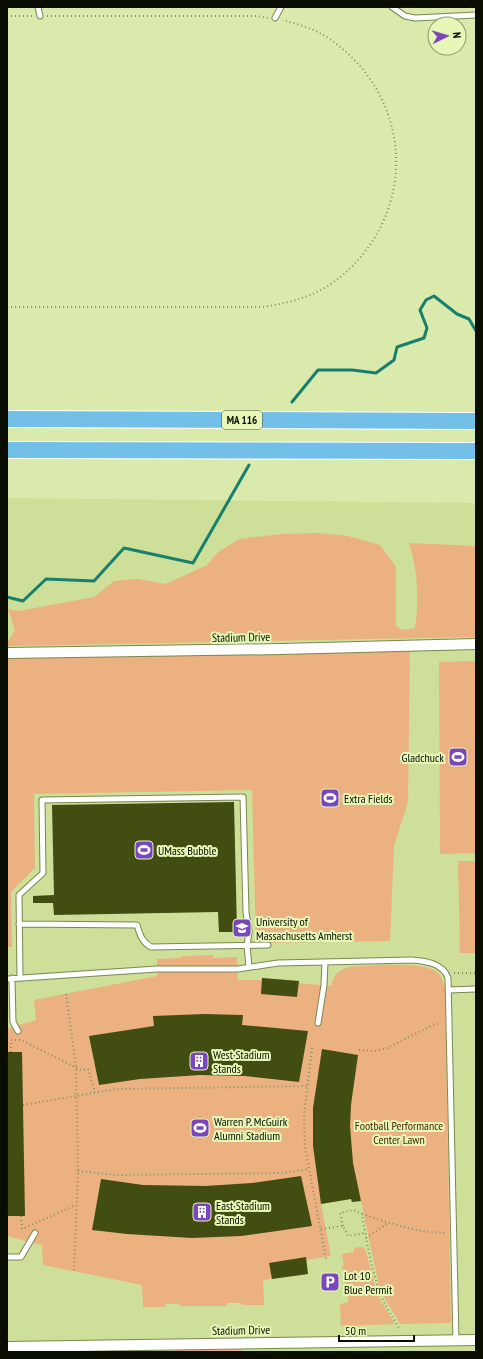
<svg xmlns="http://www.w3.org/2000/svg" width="483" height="1359" font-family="'PT Sans Narrow',sans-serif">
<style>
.built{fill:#cddf99}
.green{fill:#ecb180}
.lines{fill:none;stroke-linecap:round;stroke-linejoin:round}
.stream{stroke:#167f6d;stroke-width:3}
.building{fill:#414d11}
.lane-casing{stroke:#7a884e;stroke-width:7}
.street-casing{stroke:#7a884e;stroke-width:12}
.primary-casing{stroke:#fff;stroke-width:18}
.path{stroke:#849065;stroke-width:2;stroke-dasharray:1 3;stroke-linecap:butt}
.lane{stroke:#fff;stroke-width:5}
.street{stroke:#fff;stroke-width:10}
.primary{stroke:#72bfe8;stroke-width:16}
.labels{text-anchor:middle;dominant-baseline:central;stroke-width:4;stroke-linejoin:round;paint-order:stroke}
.shield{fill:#e6f7b8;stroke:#4c5437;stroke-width:1}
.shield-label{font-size:11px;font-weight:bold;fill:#0a0e00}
.street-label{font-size:12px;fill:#0a0e00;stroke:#e6f7b8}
.poi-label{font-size:12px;fill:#0a0e00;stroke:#e6f7b8;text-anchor:start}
.park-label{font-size:12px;fill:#492601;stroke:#e6f7b8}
</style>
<rect width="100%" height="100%" fill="#d9eaac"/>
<path class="built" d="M7,498L476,503V1352H7Z"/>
<path class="green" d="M319,533L348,536L380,545L396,567V626L402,630L415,628C419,600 418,570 409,543L476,546V637L7,646V643L15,630L8,609L19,611L94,597L114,581L138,579L166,584L207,565L218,552L239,539L283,534Z
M410,645L408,802L394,846L390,941L256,943L252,790L34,794L35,868L11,892L12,947H7V654Z
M476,661V853L440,854L439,662Z
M458,861H476V953H460Z
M213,955V958L237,957L238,980H262V978L299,981V983L331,986C333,976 338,970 349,967C368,966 425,960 438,973C442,977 443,982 445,987L451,1323L400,1324L384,1297L379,1286L361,1201L352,1202L351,1199L321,1204L331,1256L306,1260L308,1274L263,1280L264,1305H242L241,1303H227V1306H180L179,1304H166L165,1307H143L142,1285L43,1265L42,1245L7,1236V1029L36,1020L34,1000L157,976V959L181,958L182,956Z
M361,1247L364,1248L366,1251L376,1290L381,1301L395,1324L341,1326L340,1304L349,1302L342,1266H344L342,1254L354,1252V1248Z
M177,1350H239L249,1352H163Z"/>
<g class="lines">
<path class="stream" d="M292,402L318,370H352L376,373L394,360L397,347L424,338L427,328L420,310L426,300L434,296L457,314L469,319L476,331
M7,597L23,601L46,579L94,581L124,548L193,563L249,465"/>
</g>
<path class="building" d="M234,802L237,932H219L218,912L54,915L53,903H33V896L54,895L52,805Z
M262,978L299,981L297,997L261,994Z
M205,1014L243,1015L242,1025L308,1031L299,1082L245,1076L200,1075L140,1079L99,1085L89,1036L154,1026L153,1016Z
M322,1049L358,1055L351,1105L350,1126L353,1163L361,1201L352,1202L351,1199L321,1204L313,1146V1108Z
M7,1052H22L25,1216H7Z
M301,1176L312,1226L241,1236L192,1238L127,1234L92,1230L101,1179L143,1185L205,1186L252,1183Z
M306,1257L308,1274L272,1279L269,1263Z"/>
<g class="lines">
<g class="lane-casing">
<path id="lane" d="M38,7L40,16
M392,7L405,16L415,18L476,15
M275,18L281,7
M19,924L137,925C140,935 142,942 151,947L268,945
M12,978L13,1022L18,1031
M20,978L19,895L43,873L42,800L243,797L246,912L249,932L247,946L249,967
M7,979L157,969H238L278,963L412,960C425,961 443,963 448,978L456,1341
M448,990L476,989
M318,1023L324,985L325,962
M7,1257H21L35,1233"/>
</g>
<g class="street-casing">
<path id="street" d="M7,653L281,649L476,644
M7,1347L476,1340"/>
</g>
<g class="primary-casing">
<path id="primary" d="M7,419L476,421
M7,450L476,451"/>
</g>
<path class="path" d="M7,16H33
M47,16H256L269,18
M7,307H262C282,304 301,300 319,291C340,280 359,262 372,242C418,171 396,81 325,36C312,28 297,24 283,20
M454,973H476
M66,994L76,1067L78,1171L74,1271
M312,1048L304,1115L305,1147L326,1259
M359,1050L375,1051L387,1048L429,1027L441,1023
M11,1052V1040H21L81,1070L88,1069L95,1092
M23,1105L116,1089L307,1086
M78,1171L116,1175L282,1173L309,1169
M362,1214C390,1223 417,1233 446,1233
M21,1216L22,1229L76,1205
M343,1226L340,1213L354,1210L362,1214C366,1238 371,1267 379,1290C384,1304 392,1316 399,1328
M321,1229L343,1226L348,1236L365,1233
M366,1238L388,1223"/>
<use href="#lane" class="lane"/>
<use href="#street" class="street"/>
<use href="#primary" class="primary"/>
</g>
<defs>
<g id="stadium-square" transform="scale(1)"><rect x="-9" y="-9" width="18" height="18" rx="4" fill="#7a46be" stroke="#e6f7b8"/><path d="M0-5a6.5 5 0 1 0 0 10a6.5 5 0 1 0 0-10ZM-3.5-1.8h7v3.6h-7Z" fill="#fff"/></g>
<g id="university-square" transform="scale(1)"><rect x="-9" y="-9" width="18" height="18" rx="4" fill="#7a46be" stroke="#e6f7b8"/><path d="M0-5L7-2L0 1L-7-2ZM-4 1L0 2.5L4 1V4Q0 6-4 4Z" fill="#fff"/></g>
<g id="building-square" transform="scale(1)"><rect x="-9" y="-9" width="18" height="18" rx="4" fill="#7a46be" stroke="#e6f7b8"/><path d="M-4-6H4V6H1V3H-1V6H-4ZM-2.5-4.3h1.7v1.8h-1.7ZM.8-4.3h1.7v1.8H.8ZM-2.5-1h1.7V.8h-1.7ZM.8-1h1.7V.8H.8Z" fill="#fff"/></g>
<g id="parking-square" transform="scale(1)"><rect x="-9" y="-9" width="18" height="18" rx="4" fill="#7a46be" stroke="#e6f7b8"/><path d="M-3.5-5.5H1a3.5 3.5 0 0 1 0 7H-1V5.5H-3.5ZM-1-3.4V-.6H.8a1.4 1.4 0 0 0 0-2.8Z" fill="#fff"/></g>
</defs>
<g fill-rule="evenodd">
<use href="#stadium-square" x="458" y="757"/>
<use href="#stadium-square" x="330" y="798"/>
<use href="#stadium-square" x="144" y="850"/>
<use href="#university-square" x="242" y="928"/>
<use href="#building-square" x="199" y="1061"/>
<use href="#stadium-square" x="200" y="1128"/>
<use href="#building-square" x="202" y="1212"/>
<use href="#parking-square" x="330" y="1282"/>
</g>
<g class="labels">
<rect class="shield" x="222" y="411" width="40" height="18" rx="3"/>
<g class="shield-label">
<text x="242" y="420">MA 116</text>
</g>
<g class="street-label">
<text transform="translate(241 637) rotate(-1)">Stadium Drive</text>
<text transform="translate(241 1330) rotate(-1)">Stadium Drive</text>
</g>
<g class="poi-label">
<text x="444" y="757" text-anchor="end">Gladchuck</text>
<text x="344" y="798">Extra Fields</text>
<text x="158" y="850">UMass Bubble</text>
<text x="256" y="921">University of<tspan x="256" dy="14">Massachusetts Amherst</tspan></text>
<text x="213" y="1054">West Stadium<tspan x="213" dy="14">Stands</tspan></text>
<text x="214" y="1121">Warren P. McGuirk<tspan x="214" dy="14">Alumni Stadium</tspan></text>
<text x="216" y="1205">East Stadium<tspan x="216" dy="14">Stands</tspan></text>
<text x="344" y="1275">Lot 10<tspan x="344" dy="14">Blue Permit</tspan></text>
</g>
<g class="park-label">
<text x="399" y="1125">Football Performance<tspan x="399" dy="14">Center Lawn</tspan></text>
</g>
</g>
<rect width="483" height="1359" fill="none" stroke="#0a0e00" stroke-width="16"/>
<g transform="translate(447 36) rotate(85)"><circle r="19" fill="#e6f7b8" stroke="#8e9a6e"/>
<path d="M0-3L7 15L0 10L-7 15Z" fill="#7a46be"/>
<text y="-6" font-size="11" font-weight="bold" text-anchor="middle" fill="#0a0e00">N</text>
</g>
<path d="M339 1335v6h75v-6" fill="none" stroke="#0a0e00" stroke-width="2"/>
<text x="345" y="1335" font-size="12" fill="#0a0e00" stroke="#e6f7b8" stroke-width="3" paint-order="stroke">50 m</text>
</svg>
